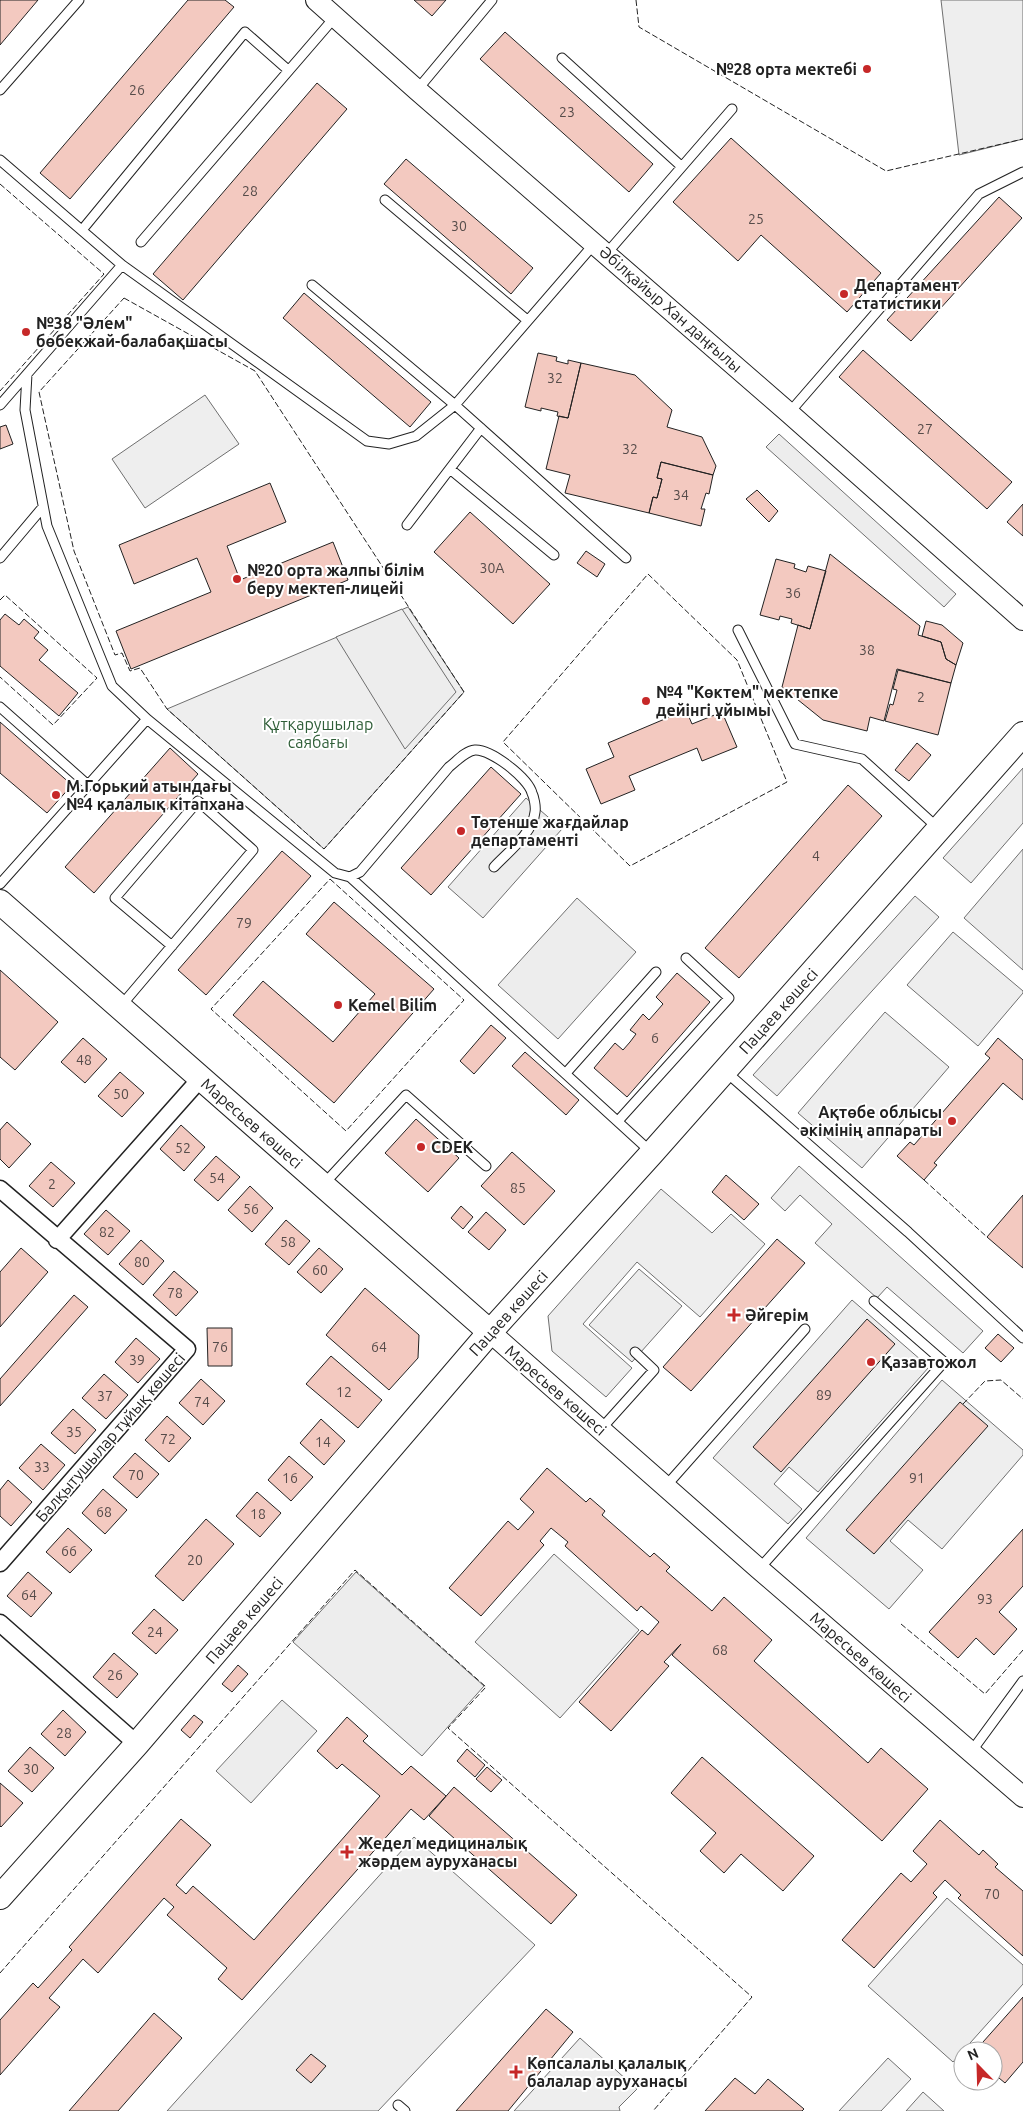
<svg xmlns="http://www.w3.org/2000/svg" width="1023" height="2111" font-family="Ubuntu,sans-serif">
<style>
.green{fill:#eee;stroke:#6f6f6f}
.parking{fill:#ededed;stroke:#6f6f6f}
.building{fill:#f3c9c0;stroke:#222}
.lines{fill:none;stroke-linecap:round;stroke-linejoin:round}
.service-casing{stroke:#222;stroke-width:11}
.minor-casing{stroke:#222;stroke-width:19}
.tertiary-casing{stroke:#222;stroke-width:22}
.secondary-casing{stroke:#222;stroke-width:26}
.service{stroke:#fff;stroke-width:9}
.minor{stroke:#fff;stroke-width:16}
.tertiary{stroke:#fff;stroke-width:20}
.secondary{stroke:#fff;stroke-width:24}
.fence{stroke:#222;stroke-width:1;stroke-dasharray:6 2.5;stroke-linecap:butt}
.poi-dot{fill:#c62828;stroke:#fff;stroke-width:2}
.labels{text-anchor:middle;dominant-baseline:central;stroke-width:4;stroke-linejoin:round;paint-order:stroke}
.number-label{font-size:14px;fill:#564c4a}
.poi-label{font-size:16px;font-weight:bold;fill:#222;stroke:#fff;text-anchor:start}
.street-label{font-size:16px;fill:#222;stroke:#fff}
.park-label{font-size:16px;fill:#2f5e38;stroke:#fff}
</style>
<rect width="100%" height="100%" fill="#fff"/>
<path class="green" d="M941,0H1023V139L959,155Z
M205,395L239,444L145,508L112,459Z
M408,607L464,692L324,849L167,709Z
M1023,768V823L971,883L943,858Z
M953,932L1023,991V993L978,1046L907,985Z
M885,1012L949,1067L862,1168L798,1113Z
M799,1166L983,1331L963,1353L887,1287L877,1298L815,1243L832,1224L800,1195L785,1211L771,1198Z
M661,1189L712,1233L731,1214L765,1244L700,1317L637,1262L583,1324L632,1368L606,1397L552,1351L548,1316Z
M852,1300L929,1367L818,1492L789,1467L774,1484L802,1509L788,1524L713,1458Z
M942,1380L1023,1450V1455L942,1549L908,1520L890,1541L923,1570L889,1609L806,1538Z
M554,1554L639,1630L560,1718L475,1642Z
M414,1837L535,1945L378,2111H167Z
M947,1898L1023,1965V1984L953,2062L868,1986Z
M580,2038L637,2089L619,2107L620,2111H514Z
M888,2058L911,2079L881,2111H839Z
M923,2092L944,2111H906Z"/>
<path class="parking" d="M779,434L956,594L944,607L766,447Z
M402,609L456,692L405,749L336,637Z
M526,798L562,829L483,918L448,887Z
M1023,849V970L964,918Z
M915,896L939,917L777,1096L753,1075Z
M577,898L636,952L558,1039L498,985Z
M639,1269L682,1306L632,1362L589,1325Z
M356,1572L484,1686L422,1756L293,1642Z
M282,1700L317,1731L251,1803L216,1771Z"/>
<path class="building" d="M0,0H38L0,45Z
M188,0H225L234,7L70,199L40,173Z
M414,0H446L432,16Z
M505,32L653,164L629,192L480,59Z
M317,83L347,109L183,300L153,274Z
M731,138L881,273L847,312L761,235L738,261L673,202Z
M406,159L533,268L511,294L384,184Z
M999,197L1022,218L911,341L887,320Z
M304,293L431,402L410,427L283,318Z
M863,350L1012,482L987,509L839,377Z
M538,353L557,357L556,361L568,364V360L581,363L568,418L557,416L558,412L541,408V411L525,407Z
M581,363L635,375L672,410L667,427L702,437L716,466L713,475L661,462L657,478L662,479L657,498L653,497L649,513L565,493L570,475L546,469L559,416L568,418Z
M6,425L13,444L0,449V427Z
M661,462L713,475L709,494L706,493L701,509H705L701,526L649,513L653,497L657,498L662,479L657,478Z
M270,483L286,522L227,546L240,580L333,542L348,580L131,669L116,631L211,592L197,558L134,584L119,545Z
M757,490L778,511L769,522L746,499Z
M1023,504V536L1007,522Z
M470,512L550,584L513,624L434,552Z
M586,551L605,564L597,577L577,563Z
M830,554L920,626L918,635L941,642L946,659L956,665L951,683L897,669L884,721L870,717L867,731L823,720L782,687L798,625L810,629Z
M776,559L795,564L794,568L806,572L808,566L826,571L810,629L791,623L792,619L780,616L779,620L760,615Z
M5,614L19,625L24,619L39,632L34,638L48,650L39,660L78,693L59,716L0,666V620Z
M926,621L942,625L963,643L956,665L946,659L941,642L922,636Z
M898,670L951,683L938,735L885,721L890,704L893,705L897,690L893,689Z
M686,710L692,724L722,712L737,747L702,761L697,748L629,776L635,790L601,804L586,769L614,757L608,743Z
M0,722L72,785L47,813L0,773Z
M917,743L931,755L909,781L895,770Z
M170,748L198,774L94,893L65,867Z
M491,767L521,794L431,895L401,868Z
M848,785L882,816L739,978L705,948Z
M282,851L311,876L206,995L178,970Z
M334,902L434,989L334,1103L233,1015L263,981L333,1042L375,994L306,934Z
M0,970L58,1022L15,1070L0,1057Z
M677,973L710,1002L627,1097L594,1068L615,1043L623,1050L630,1042L636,1034L630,1030L643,1014L649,1020L663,1004L656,997Z
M491,1025L506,1038L474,1074L460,1061Z
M83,1038L107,1059L85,1083L61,1062Z
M998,1038L1023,1060V1100L1003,1083L934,1163L937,1165L924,1180L897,1156L910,1142L914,1145L990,1058L985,1054Z
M525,1052L579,1100L566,1115L512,1066Z
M120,1072L144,1093L122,1117L98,1096Z
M416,1119L459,1158L428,1192L385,1153Z
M7,1122L31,1144L9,1168L0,1159V1130Z
M181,1125L205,1147L184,1171L160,1149Z
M512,1152L555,1191L524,1225L481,1186Z
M216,1156L240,1177L218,1201L194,1180Z
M51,1162L75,1183L53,1207L29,1186Z
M726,1175L759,1204L744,1220L712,1192Z
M250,1186L273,1208L252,1232L228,1210Z
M1023,1195V1268L987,1237Z
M461,1206L473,1217L463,1229L451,1218Z
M106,1210L130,1231L108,1255L84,1234Z
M486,1212L506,1230L489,1250L468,1232Z
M286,1220L310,1241L289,1265L265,1244Z
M777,1239L805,1263L691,1391L663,1367Z
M141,1240L164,1261L143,1285L119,1264Z
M21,1248L48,1272L0,1327V1272Z
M319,1248L343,1269L321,1293L297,1272Z
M174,1271L198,1292L176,1316L153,1295Z
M365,1288L419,1335L418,1358L389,1390L326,1335Z
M74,1295L88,1307L0,1406V1379Z
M867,1319L895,1344L781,1472L753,1447Z
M207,1328H232V1366H208Z
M998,1334L1014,1348L1001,1362L985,1348Z
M136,1338L160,1359L138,1383L115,1362Z
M331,1356L382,1400L358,1428L306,1384Z
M104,1374L128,1395L106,1419L82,1398Z
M201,1379L225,1401L203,1425L179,1403Z
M960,1402L988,1426L874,1554L846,1530Z
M73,1409L96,1430L75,1454L51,1433Z
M167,1416L191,1438L169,1462L145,1440Z
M321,1419L345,1441L324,1465L300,1443Z
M41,1444L65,1465L43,1490L19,1468Z
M135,1453L159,1474L137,1498L113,1477Z
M289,1456L313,1477L291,1501L268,1480Z
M547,1468L586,1502L590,1498L605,1511L602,1515L650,1557L654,1553L670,1567L666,1571L712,1611L724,1597L772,1640L754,1661L868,1763L881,1748L928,1789L882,1841L672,1655L681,1644L664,1662L669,1666L611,1731L579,1702L642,1630L648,1635L659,1622L641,1606L637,1611L565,1546L568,1542L551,1528L540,1541L544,1545L481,1616L449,1588L508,1521L518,1530L534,1512L520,1499Z
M8,1480L32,1502L11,1526L0,1516V1490Z
M103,1489L127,1510L105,1534L82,1513Z
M257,1492L281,1513L260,1537L236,1516Z
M206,1519L234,1544L183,1601L155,1576Z
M68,1528L92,1550L70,1573L46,1552Z
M1023,1529V1586L999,1612L1017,1629L994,1655L976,1638L958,1658L929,1632Z
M28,1572L52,1593L31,1617L7,1596Z
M154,1609L178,1630L156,1654L132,1633Z
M114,1653L138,1674L117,1698L93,1677Z
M238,1665L248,1674L232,1692L222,1684Z
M63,1710L86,1732L65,1756L41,1734Z
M194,1715L203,1722L190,1738L181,1730Z
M347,1717L368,1736L363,1741L402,1775L411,1766L446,1796L424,1820L411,1809L242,2000L218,1979L227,1968L167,1915L174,1907L164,1898L98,1973L83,1959L49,1998L60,2007L0,2075V2020L33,1983L38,1988L72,1950L69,1947L181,1819L211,1845L176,1885L186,1894L193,1886L254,1940L380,1796L342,1764L337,1769L317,1751Z
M30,1747L54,1768L32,1792L8,1771Z
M467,1749L485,1765L475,1777L457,1761Z
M702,1757L814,1856L783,1891L741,1854L724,1873L700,1851L716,1833L671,1793Z
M487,1767L502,1780L491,1792L476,1779Z
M0,1783L23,1803L1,1827L0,1826Z
M454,1787L577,1895L551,1924L429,1816Z
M940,1820L979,1855L983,1850L998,1864L995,1867L1023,1891V1956L958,1898L961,1895L945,1880L933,1893L937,1897L874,1968L842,1940L901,1873L911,1882L927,1864L913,1851Z
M1023,1997V2062L1005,2083L993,2073V2051H975Z
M546,2009L573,2032L508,2111H456Z
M154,2013L182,2038L118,2111H69Z
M311,2054L326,2066L311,2083L296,2070Z
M735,2078L755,2094L768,2079L804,2109L802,2111H705Z"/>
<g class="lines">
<g class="service-casing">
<path id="service" d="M562,58L681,166
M0,90L79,0
M417,90L492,0
M0,160L122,265L0,405
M385,200L527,320
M82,230L245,32L288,70
M141,242L335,17
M607,253L732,109
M122,265L367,441L389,444L416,436L455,405L626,558
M312,285L455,405L595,243
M789,413L979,194L1023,172
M450,469L554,555
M407,525L481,428
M0,558L43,507
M738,630L795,744L862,759L939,829
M0,707L88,785
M147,719L335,873L350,877L360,872L449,767C457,761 465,751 475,750C491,749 528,778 532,793C534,797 536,807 535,812C533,833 508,852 494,867
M350,877L651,1152
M0,884L147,719L112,686L47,526L25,410L27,374
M120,1007L253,850L198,801L115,898L172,946
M725,1071L908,1232L1023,1338
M566,1073L656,972
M618,1121L729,998L686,958
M323,1185L406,1095L486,1166
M601,1429L654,1370L635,1352
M666,1486L805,1329
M759,1569L944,1362L874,1301
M971,1752L1023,1681
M398,2105L405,2111"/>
</g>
<g class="minor-casing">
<path id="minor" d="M0,1189L187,1349L0,1563
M57,1240L201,1078
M0,1623L137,1744"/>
</g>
<g class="tertiary-casing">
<path id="tertiary" d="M316,0L417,90L789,413L1023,620
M490,1332L759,1569L1023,1797"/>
</g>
<g class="secondary-casing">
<path id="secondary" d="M0,902L490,1332
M0,1897L137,1744L490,1332L652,1153L1023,734"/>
</g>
<use href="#service" class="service"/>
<use href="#minor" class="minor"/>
<use href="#tertiary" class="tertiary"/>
<use href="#secondary" class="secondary"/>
<path class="fence" d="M636,0L639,27L886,171L1023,139
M0,184L104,274L0,391
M124,298L255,371L464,692L324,849L167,709L140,668L130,671L122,653L115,655L74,551L39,392Z
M648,574L737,660L787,782L630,866L503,742Z
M0,600L5,595L97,678L53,725L0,677
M330,879L464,1000L346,1131L211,1009Z
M924,1180L987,1237
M963,1404L985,1381L1001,1380L1023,1399
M901,1624L985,1694L1023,1650
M0,1973L355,1570L486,1687L448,1728L752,1997L653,2111"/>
</g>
<g class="poi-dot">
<circle cx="867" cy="69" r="5"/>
<circle cx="844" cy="294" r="5"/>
<circle cx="26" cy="332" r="5"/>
<circle cx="237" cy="579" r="5"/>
<circle cx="646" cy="701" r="5"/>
<circle cx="56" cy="795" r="5"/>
<circle cx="461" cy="831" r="5"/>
<circle cx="338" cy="1005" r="5"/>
<circle cx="952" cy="1121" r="5"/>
<circle cx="421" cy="1147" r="5"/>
<path d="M731.5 1307.5h5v5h5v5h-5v5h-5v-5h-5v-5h5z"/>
<circle cx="871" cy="1362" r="5"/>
<path d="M344.5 1844.5h5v5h5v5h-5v5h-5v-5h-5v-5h5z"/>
<path d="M513.5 2064.5h5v5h5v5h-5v5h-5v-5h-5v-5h5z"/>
</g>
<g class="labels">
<g class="number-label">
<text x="137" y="90">26</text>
<text x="567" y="112">23</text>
<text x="250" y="191">28</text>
<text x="756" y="219">25</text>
<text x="459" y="226">30</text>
<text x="555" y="378">32</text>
<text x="925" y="429">27</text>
<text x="630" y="449">32</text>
<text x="681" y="495">34</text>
<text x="492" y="568">30А</text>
<text x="793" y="593">36</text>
<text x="867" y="650">38</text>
<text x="921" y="697">2</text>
<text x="816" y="856">4</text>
<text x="244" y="923">79</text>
<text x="655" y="1038">6</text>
<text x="84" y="1060">48</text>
<text x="121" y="1094">50</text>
<text x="183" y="1148">52</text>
<text x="217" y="1178">54</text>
<text x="52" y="1184">2</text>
<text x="518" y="1188">85</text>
<text x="251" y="1209">56</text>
<text x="107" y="1232">82</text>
<text x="288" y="1242">58</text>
<text x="142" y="1262">80</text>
<text x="320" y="1270">60</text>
<text x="175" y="1293">78</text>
<text x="220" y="1347">76</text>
<text x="379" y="1347">64</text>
<text x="137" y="1360">39</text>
<text x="344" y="1392">12</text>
<text x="824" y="1395">89</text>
<text x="105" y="1396">37</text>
<text x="202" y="1402">74</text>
<text x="74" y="1432">35</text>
<text x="168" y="1439">72</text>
<text x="323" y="1442">14</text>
<text x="42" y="1467">33</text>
<text x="136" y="1475">70</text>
<text x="290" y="1478">16</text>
<text x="917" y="1478">91</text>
<text x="104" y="1512">68</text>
<text x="258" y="1514">18</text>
<text x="69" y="1551">66</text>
<text x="195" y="1560">20</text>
<text x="29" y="1595">64</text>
<text x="985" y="1599">93</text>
<text x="155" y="1632">24</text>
<text x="720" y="1650">68</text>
<text x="115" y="1675">26</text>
<text x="64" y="1733">28</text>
<text x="31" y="1769">30</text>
<text x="992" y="1894">70</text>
</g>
<g class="poi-label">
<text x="857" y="69" text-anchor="end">№28 орта мектебі</text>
<text x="854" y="285">Департамент<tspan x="854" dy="18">статистики</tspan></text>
<text x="36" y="323">№38 "Әлем"<tspan x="36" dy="18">бөбекжай-балабақшасы</tspan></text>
<text x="247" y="570">№20 орта жалпы білім<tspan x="247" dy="18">беру мектеп-лицейі</tspan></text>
<text x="656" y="692">№4 "Көктем" мектепке<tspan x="656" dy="18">дейінгі ұйымы</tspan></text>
<text x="66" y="786">М.Горький атындағы<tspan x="66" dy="18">№4 қалалық кітапхана</tspan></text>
<text x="471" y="822">Төтенше жағдайлар<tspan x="471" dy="18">департаменті</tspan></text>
<text x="348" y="1005">Kemel Bilim</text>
<text x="942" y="1112" text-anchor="end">Ақтөбе облысы<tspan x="942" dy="18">әкімінің аппараты</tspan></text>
<text x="431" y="1147">CDEK</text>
<text x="745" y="1315">Әйгерім</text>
<text x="881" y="1362">Қазавтожол</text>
<text x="358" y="1843">Жедел медициналық<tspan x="358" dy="18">жәрдем ауруханасы</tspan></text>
<text x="527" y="2063">Көпсалалы қалалық<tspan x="527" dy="18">балалар ауруханасы</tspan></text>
</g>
<g class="street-label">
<text transform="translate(671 309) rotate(41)">Әбілқайыр Хан даңғылы</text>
<text transform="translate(778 1011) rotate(-48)">Пацаев көшесі</text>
<text transform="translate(252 1123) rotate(41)">Маресьев көшесі</text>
<text transform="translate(508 1313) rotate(-48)">Пацаев көшесі</text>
<text transform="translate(556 1390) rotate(41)">Маресьев көшесі</text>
<text transform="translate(110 1437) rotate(-49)">Балқытушылар тұйық көшесі</text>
<text transform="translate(244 1620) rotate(-49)">Пацаев көшесі</text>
<text transform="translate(861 1657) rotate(41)">Маресьев көшесі</text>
</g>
<g class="park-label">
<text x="318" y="724">Құтқарушылар<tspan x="318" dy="18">саябағы</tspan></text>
</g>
</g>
<g transform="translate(978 2066) rotate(337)"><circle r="24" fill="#ffffff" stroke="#a7a7a7"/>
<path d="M0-4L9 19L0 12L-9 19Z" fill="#c62828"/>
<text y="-8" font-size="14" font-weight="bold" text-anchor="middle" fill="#222222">N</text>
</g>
</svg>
